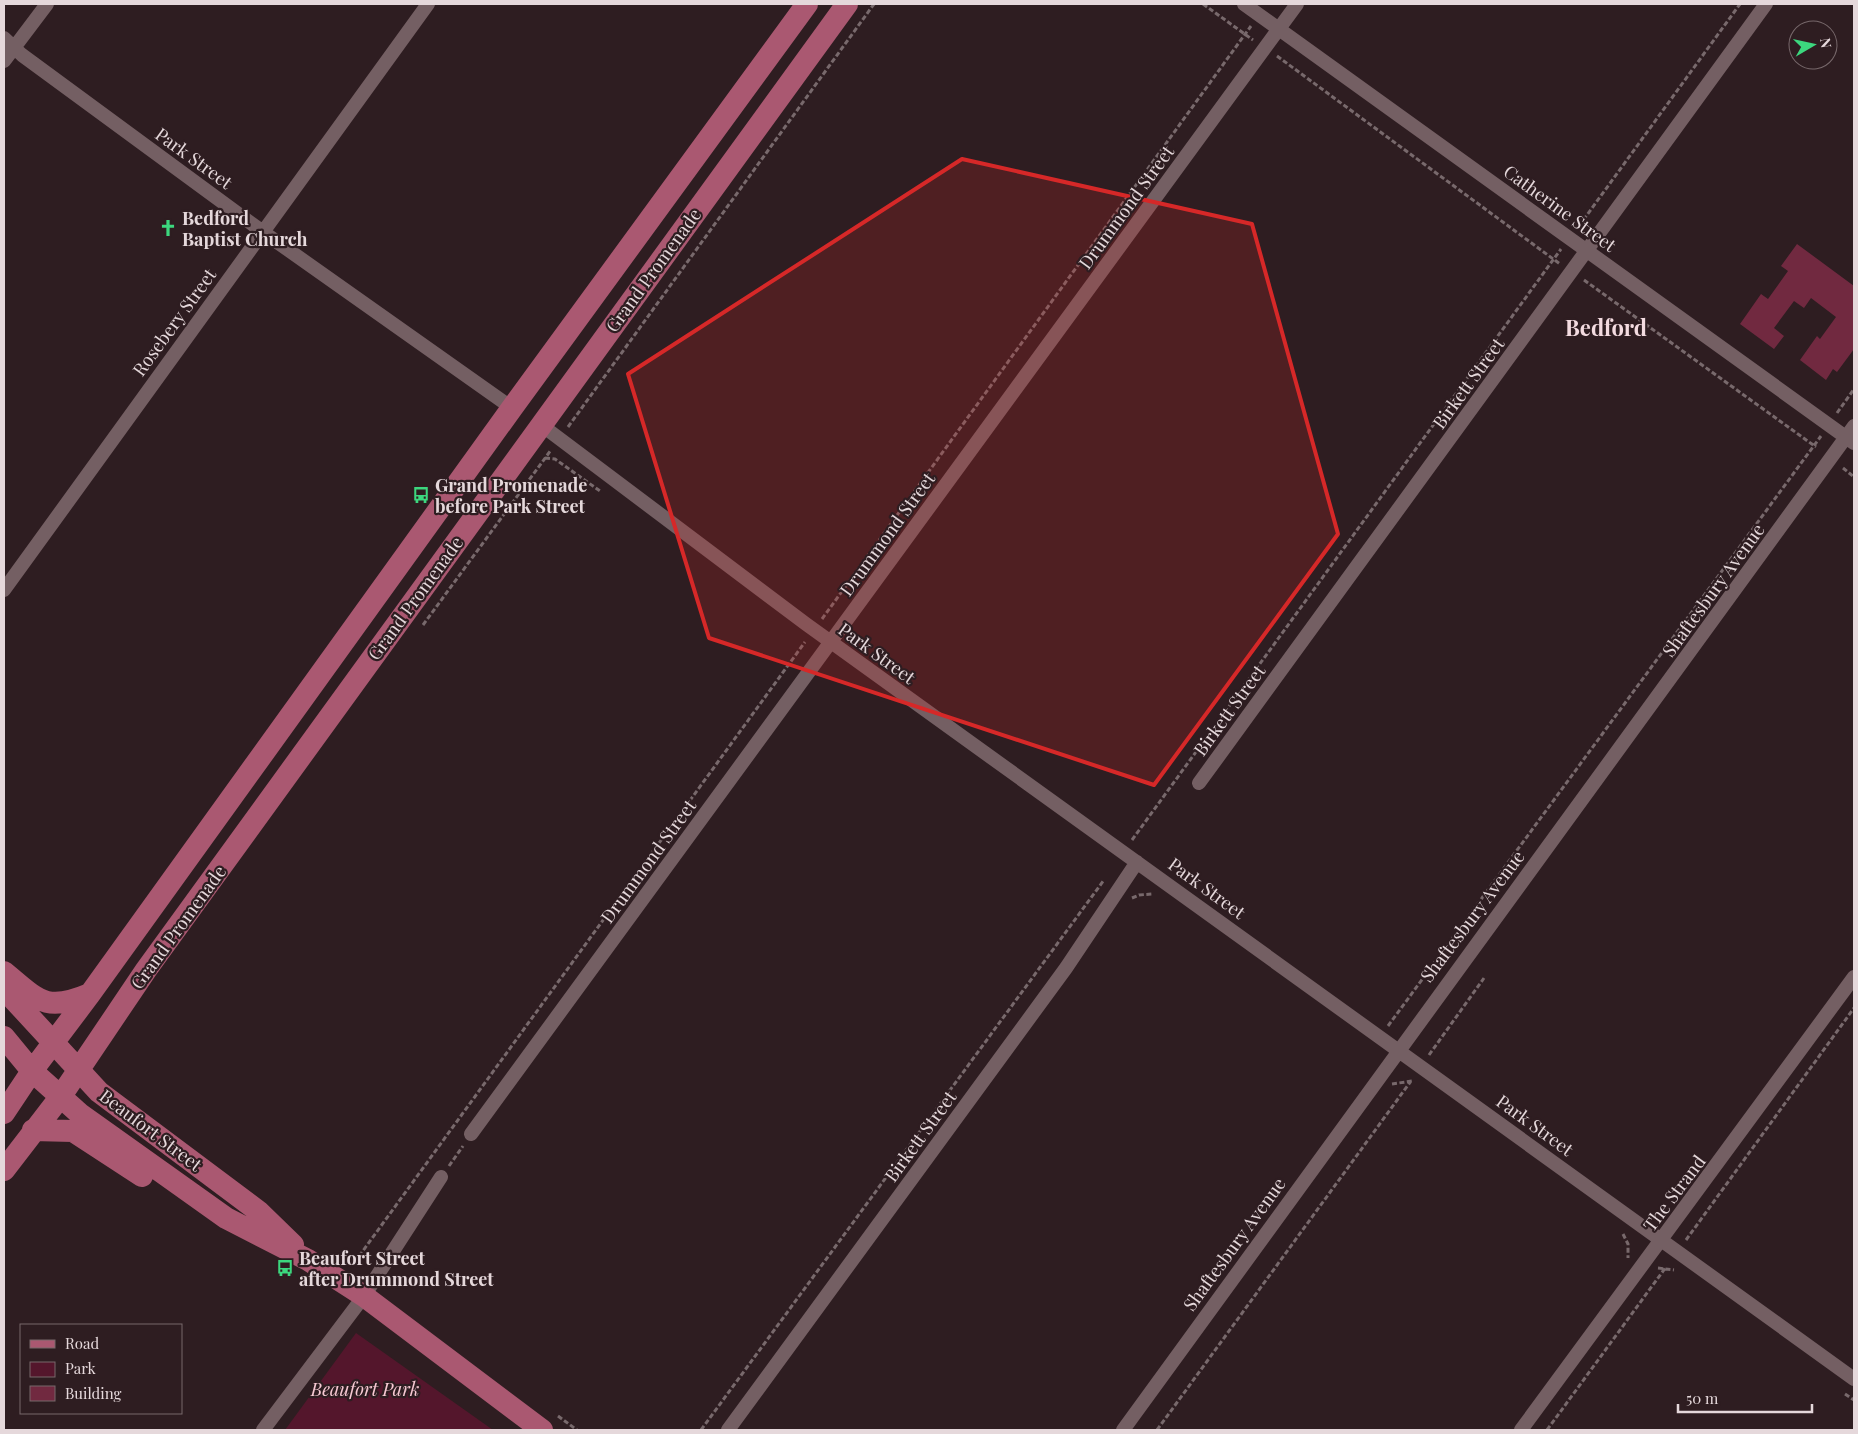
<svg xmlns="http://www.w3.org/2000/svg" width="1858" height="1434" font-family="'Playfair Display',serif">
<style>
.green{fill:#54162c}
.building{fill:#712940}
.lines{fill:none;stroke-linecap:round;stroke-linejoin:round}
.path{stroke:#78696c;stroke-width:3;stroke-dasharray:5 2.5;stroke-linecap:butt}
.minor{stroke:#745f63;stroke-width:14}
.primary{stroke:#aa5871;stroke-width:22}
.marked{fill:#d62828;fill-opacity:0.2;stroke:#d62828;stroke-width:4;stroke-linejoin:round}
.labels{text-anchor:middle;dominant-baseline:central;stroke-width:4.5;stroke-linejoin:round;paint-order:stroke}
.street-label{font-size:18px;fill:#e5d8db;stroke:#2e1d21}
.poi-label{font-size:18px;font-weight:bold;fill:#e5d8db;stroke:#2e1d21;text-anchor:start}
.park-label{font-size:18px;font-style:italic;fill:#f7c9d3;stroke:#2e1d21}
.district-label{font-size:22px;font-weight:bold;fill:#f3dbe0;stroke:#2e1d21}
</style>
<rect width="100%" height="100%" fill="#2e1d21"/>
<path class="green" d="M356,1333L493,1430H285Z"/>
<path class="building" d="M1797,244L1854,286V349L1837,372L1833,369L1826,380L1800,360L1817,336L1820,339L1836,317L1811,298L1804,308L1794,301L1774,328L1784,336L1774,349L1740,324L1761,294L1768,299L1788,271L1781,266Z"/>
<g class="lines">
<path class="path" d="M1203,4L1253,40
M1277,56L1560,264
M1579,226L1740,4
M1584,280L1816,447
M1837,413L1854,389
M568,427L874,4
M545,458L555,459L600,491
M1843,468L1854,477
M822,619L1251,26
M423,625L551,450
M1132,840L1561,249
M1132,898L1139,895L1152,894
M1388,1026L1821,436
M1429,1055L1484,978
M1392,1084L1412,1081
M449,1166L463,1146
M1623,1234L1628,1244V1258
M1686,1240L1854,1008
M346,1262L357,1259L805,642
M1658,1268L1674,1270
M1845,1394L1854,1400
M558,1416L577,1430
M701,1430L1104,880
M1157,1430L1411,1081
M1547,1430L1666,1267"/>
<path class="minor" d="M1244,4L1854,443
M4,38L22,55L263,232L512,408
M4,61L47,4
M540,424L806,624L1854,1379
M4,590L428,4
M1199,783L1766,4
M471,1134L1297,4
M263,1430L364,1296L441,1177
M728,1430L1066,968L1137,862
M1123,1430C1364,1094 1610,761 1854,426
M1521,1430L1854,977"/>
<path class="primary" d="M4,972C38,1000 45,1013 90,994
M4,989L99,1092L258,1211L293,1245
M4,1037L32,1071L80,1114L226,1218L308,1260L364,1296L542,1430
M4,1113L32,1071L90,994L512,408L807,4
M33,1130L73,1131L142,1176
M4,1170L61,1096L146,970L847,4"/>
</g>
<path class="marked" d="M962,159L1252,224L1338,534L1154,785L709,638L628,374Z"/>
<defs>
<g id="church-bare" transform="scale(1.35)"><path d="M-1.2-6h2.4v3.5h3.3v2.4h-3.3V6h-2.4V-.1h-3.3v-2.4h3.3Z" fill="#3cd77e" stroke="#2e1d21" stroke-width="2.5" paint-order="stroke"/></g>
<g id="bus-bare" transform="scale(1.35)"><path d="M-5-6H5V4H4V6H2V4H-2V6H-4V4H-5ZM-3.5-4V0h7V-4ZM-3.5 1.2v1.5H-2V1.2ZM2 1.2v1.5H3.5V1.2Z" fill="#3cd77e" stroke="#2e1d21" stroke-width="2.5" paint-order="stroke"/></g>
</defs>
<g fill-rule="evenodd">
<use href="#church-bare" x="168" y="228"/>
<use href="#bus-bare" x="421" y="495"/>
<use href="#bus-bare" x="285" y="1268"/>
</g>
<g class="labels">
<g class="street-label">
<text transform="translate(194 158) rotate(36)">Park Street</text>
<text transform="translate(1126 207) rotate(-54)">Drummond Street</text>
<text transform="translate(1560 208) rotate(36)">Catherine Street</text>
<text transform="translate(653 270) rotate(-54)">Grand Promenade</text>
<text transform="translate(174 322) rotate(-54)">Rosebery Street</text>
<text transform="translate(1468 383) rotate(-54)">Birkett Street</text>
<text transform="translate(887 534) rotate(-54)">Drummond Street</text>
<text transform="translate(1713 590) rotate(-54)">Shaftesbury Avenue</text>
<text transform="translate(415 598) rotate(-54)">Grand Promenade</text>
<text transform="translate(877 653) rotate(36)">Park Street</text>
<text transform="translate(1229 710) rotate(-54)">Birkett Street</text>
<text transform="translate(648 861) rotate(-54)">Drummond Street</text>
<text transform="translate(1207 888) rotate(36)">Park Street</text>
<text transform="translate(1472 916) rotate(-53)">Shaftesbury Avenue</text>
<text transform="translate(178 927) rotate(-54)">Grand Promenade</text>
<text transform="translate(1535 1125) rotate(36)">Park Street</text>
<text transform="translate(151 1130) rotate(37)">Beaufort Street</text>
<text transform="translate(920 1136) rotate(-54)">Birkett Street</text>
<text transform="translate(1674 1193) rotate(-53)">The Strand</text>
<text transform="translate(1234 1244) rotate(-54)">Shaftesbury Avenue</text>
</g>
<g class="poi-label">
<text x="182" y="218">Bedford<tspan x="182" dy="21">Baptist Church</tspan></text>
<text x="435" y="485">Grand Promenade<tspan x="435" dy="21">before Park Street</tspan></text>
<text x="299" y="1258">Beaufort Street<tspan x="299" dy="21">after Drummond Street</tspan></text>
</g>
<g class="park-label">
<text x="365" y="1389">Beaufort Park</text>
</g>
<g class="district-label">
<text x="1606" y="327">Bedford</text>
</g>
</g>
<rect width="1858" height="1434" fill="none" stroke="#e5d8db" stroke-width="10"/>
<rect x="20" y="1324" width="162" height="90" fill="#2e1d21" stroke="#77686b"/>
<rect x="30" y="1340" width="25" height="8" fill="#aa5871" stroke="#77686b"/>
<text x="65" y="1349" font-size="15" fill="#e5d8db">Road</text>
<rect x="30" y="1362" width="25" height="15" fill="#54162c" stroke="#77686b"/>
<text x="65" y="1374" font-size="15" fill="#e5d8db">Park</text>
<rect x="30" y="1386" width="25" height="15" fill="#712940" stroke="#77686b"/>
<text x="65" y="1399" font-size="15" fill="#e5d8db">Building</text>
<g transform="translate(1813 45) rotate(81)"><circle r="24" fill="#2e1d21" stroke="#77686b"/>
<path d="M0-4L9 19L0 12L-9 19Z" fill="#3cd77e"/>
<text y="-8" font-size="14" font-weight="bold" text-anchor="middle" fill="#e5d8db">N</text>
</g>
<path d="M1678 1404v8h134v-8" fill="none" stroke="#e5d8db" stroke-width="2.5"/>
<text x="1686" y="1404" font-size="15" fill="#e5d8db" stroke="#2e1d21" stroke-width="4" paint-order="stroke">50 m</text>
</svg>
